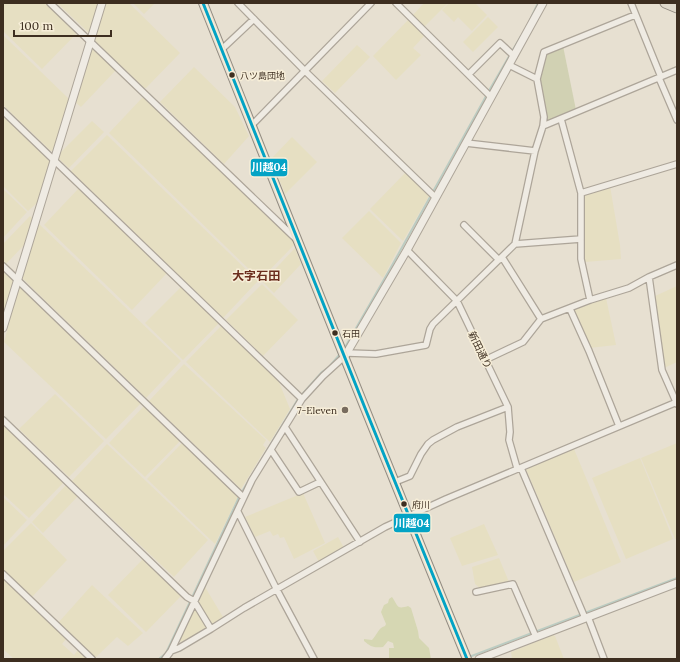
<svg xmlns="http://www.w3.org/2000/svg" width="680" height="662" font-family="Lora,'Noto Sans JP',serif">
<style>
.farmland{fill:#e6dfc2}
.green{fill:#d6d7b3}
.cemetery{fill:#d1d1b3}
.lines{fill:none;stroke-linecap:round;stroke-linejoin:round}
.stream{stroke:#bcccc2;stroke-width:2}
.minor-casing{stroke:#ada599;stroke-width:8}
.tertiary-casing{stroke:#ada599;stroke-width:9}
.primary-casing{stroke:#928b80;stroke-width:10}
.trunk-casing{stroke:#928b80;stroke-width:11}
.minor{stroke:#efebe3;stroke-width:5.5}
.tertiary{stroke:#efebe3;stroke-width:7}
.primary{stroke:#e6e1d4;stroke-width:8}
.trunk{stroke:#e0d9cb;stroke-width:9}
.bus-1-casing{stroke:#f7eed8;stroke-width:6}
.bus-1{stroke:#03a3c5;stroke-width:3}
.bus-dot{fill:#3d2e20;stroke:#f7eed8;stroke-width:1.5}
.poi-dot{fill:#786c5e;stroke:#f7eed8;stroke-width:1.5}
.labels{text-anchor:middle;dominant-baseline:central;stroke-width:3;stroke-linejoin:round;paint-order:stroke}
.bus-label{font-size:9px;fill:#3d2e20;stroke:#f7eed8;text-anchor:start}
.street-label{font-size:10px;fill:#3d2e20;stroke:#f7eed8}
.poi-label{font-size:10px;fill:#3d2e20;stroke:#f7eed8;text-anchor:end}
.quarter-label{font-size:12px;font-weight:bold;fill:#6b2e1e;stroke:#f7eed8}
.line-badge{stroke:#f7eed8;stroke-width:1.5}
.badge-label{font-size:11px;text-anchor:middle;font-weight:bold;fill:#fff}
</style>
<rect width="100%" height="100%" fill="#e7e0d1"/>
<path class="farmland" d="M3,3H45L77,33L42,69L3,31Z
M57,3H98L89,33Z
M106,3H129L180,53L146,88H144L94,40Z
M133,3H155L144,14Z
M424,3H448L424,27L413,15Z
M449,3H475L487,15L472,31L458,17L454,22L442,10Z
M488,17L498,27L473,52L463,42Z
M409,19L425,35L413,48L421,55L396,80L373,56Z
M3,35L69,99L54,150L51,151L3,105Z
M357,45L370,57L335,93L322,81Z
M92,49L116,70L81,107L75,102Z
M194,67L235,107L249,136L224,164L160,102Z
M142,98H145L293,240L294,245L260,280L109,133Z
M3,115L50,162V164L38,202L28,211L3,186Z
M92,121L104,132L69,168L59,159L60,153Z
M107,135L258,281L223,318L71,171Z
M292,137L317,162L285,194L271,159Z
M406,172L429,196L403,241L370,209Z
M610,186L620,245L621,259L585,262L583,194Z
M79,188L167,273L132,310L44,225Z
M3,189L27,212L3,238Z
M369,211L401,243L383,278L342,238Z
M30,216L33,219L25,244L6,264L3,260V244Z
M38,223L181,361L146,398L22,278Z
M295,248L301,264L274,293L263,282Z
M3,269L14,280V282L3,316Z
M262,284L298,320L263,356L226,320Z
M677,286V362L664,368L655,296Z
M19,287H22L141,403L106,439L4,342Z
M181,287L219,323L183,360L145,323Z
M606,298L616,345L589,348L573,310Z
M221,326L278,380L290,409L270,442L186,362Z
M184,364L266,440L263,445L266,448L241,489L149,401Z
M55,394L104,441L69,477L19,429Z
M144,406L180,441L145,477L109,443Z
M3,423L64,482L29,518L3,494Z
M182,443L238,497L215,544L147,479Z
M677,443V539H675L641,458Z
M107,444L208,540L174,577L72,481Z
M571,449H574L621,562L574,582L526,469L527,467Z
M640,458L673,539L626,559L592,478Z
M66,485H68L78,496L43,533L32,522Z
M303,493L325,543L294,559L284,537L280,538L278,534L273,536L270,531L255,537L245,517Z
M3,497L27,520L3,546Z
M31,523L67,560L31,598L3,571V551Z
M484,524L498,555L462,566L450,538Z
M338,537L344,548L319,562L313,551Z
M499,558L509,582L481,589L475,584L472,567Z
M143,559L181,596L146,632L108,595Z
M3,577L66,639L62,644L74,655L78,650L87,659H14L3,649Z
M92,585L143,633L128,646L117,637L95,658L58,623Z
M205,587L223,617L211,625L198,603Z
M196,605L208,628L181,642L179,641Z
M553,635L555,636L564,659H512L511,652Z"/>
<path class="green" d="M392,597C398,605 396,610 408,606L411,608L418,631L419,638L429,648L431,659H389V648H394L393,643L388,641L383,647C374,648 371,647 364,641V639L372,640C377,635 378,628 385,626L386,624L381,612L384,605L388,603L389,599Z"/>
<path class="cemetery" d="M563,46L576,110L548,122L546,121L539,80L546,53Z"/>
<g class="lines">
<path class="stream" d="M529,22L538,3
M344,349L390,269L490,89L521,36
M469,657L677,578
M159,659L166,653L240,495L298,399L322,372L329,367L340,354"/>
<g class="minor-casing">
<path id="minor" d="M50,3L295,238
M238,3L305,71L435,197
M396,3L491,97
M631,3L661,77
M221,50L254,19
M509,65L537,79
M469,74L500,43L514,56
M659,78L677,120
M3,111L302,399
M561,119L581,193V259L590,300
M251,126L371,3
M543,126L677,70
M466,143L535,151
M581,193L677,164
M464,225L499,260
M515,244L581,239
M407,250L457,301L508,407L510,432L509,440L517,468
M502,257L541,319
M3,266L243,497
M649,277L662,370L677,404
M570,309L589,351L619,426
M348,353L376,354L426,345L430,329L433,324L515,244L535,151L543,126L544,117L537,79L544,52L635,15
M485,360L523,342L541,319L590,300L629,288L649,277L677,265
M3,420L187,597L194,601L211,629
M285,427L360,542
M271,450L299,492L320,482
M521,468L585,618
M395,482L410,476L421,454L428,444L433,440L457,427L508,407
M238,512L277,590L314,659
M3,574L92,659
M476,592L513,584L536,637
M588,617L604,659
M171,651L179,648L211,629L244,608L385,527L446,499L677,402
M165,659L171,651L252,480L302,399L323,376L345,356"/>
</g>
<g class="tertiary-casing">
<path id="tertiary" d="M3,328L102,3
M345,356L407,250L543,3
M479,659L677,583"/>
</g>
<g class="primary-casing">
<path id="primary" d="M203,3C290,222 377,441 467,659"/>
</g>
<g class="trunk-casing">
<path id="trunk" d="M665,3L677,8"/>
</g>
<use href="#minor" class="minor"/>
<use href="#tertiary" class="tertiary"/>
<use href="#primary" class="primary"/>
<use href="#trunk" class="trunk"/>
<g class="bus-1-casing">
<path id="bus-1" d="M203,3L367,413L467,659"/>
</g>
<use href="#bus-1" class="bus-1"/>
</g>
<g class="bus-dot">
<circle cx="232" cy="75" r="3.5"/>
<circle cx="335" cy="333" r="3.5"/>
<circle cx="404" cy="504" r="3.5"/>
</g>
<circle class="poi-dot" cx="345" cy="410" r="4"/>
<g class="labels">
<g class="bus-label">
<text x="240" y="75">八ツ島団地</text>
<text x="342" y="333">石田</text>
<text x="412" y="504">府川</text>
</g>
<g class="street-label">
<text transform="translate(480 350) rotate(64)">新田通り</text>
</g>
<g class="poi-label">
<text x="337" y="410">7-Eleven</text>
</g>
<g class="quarter-label">
<text x="256" y="275">大字石田</text>
</g>
</g>
<g class="line-badge">
<rect x="250" y="158" width="38" height="19" rx="4" fill="#03a3c5"/>
<rect x="393" y="513" width="38" height="20" rx="4" fill="#03a3c5"/>
</g>
<g class="badge-label">
<text x="269" y="171">川越04</text>
<text x="412" y="527">川越04</text>
</g>
<rect width="680" height="662" fill="none" stroke="#3d2e20" stroke-width="8"/>
<path d="M14 30v6h97v-6" fill="none" stroke="#3d2e20" stroke-width="2"/>
<text x="20" y="30" font-size="12" fill="#3d2e20" stroke="#f7eed8" stroke-width="3" paint-order="stroke">100 m</text>
</svg>
